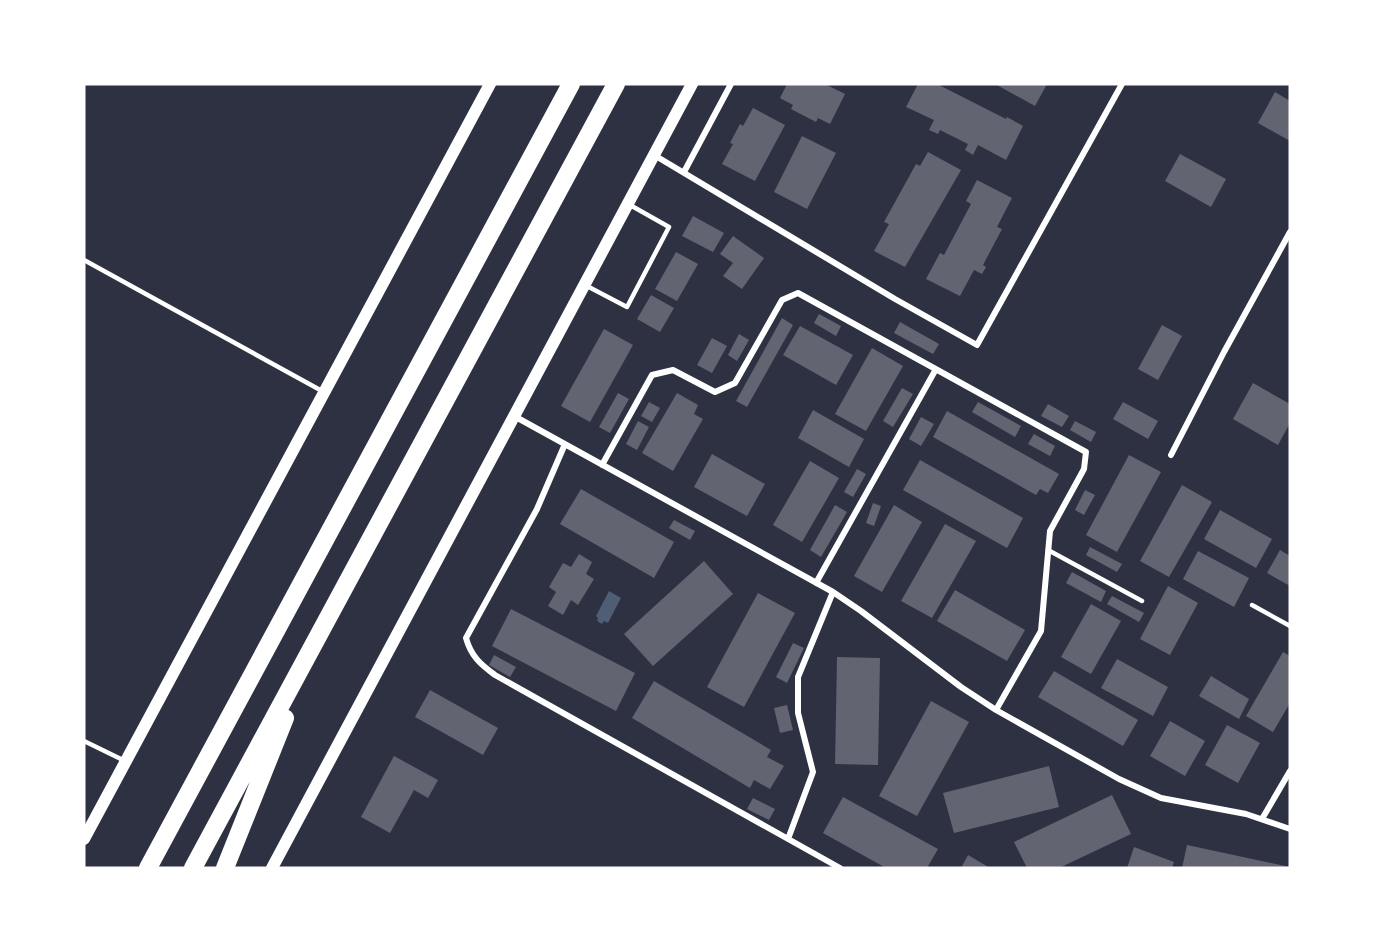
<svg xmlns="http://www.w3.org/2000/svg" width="1374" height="952" font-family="Spectral,serif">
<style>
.water{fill:#4f5d75}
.building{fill:#626471}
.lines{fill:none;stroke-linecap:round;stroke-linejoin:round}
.service{stroke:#fff;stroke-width:4.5}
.minor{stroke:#fff;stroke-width:6}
.secondary{stroke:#fff;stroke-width:12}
.motorway{stroke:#fff;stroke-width:18}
</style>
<rect width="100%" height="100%" fill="#2d3142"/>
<path class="water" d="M609,591L621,598L608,623L604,621L602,624L597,621L598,618L596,616Z"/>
<path class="building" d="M787,84H825L845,94L830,124L818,118L816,122L791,109L793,105L780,98Z
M918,84H937L1006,119L1007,117L1023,126L1006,160L978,145L973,155L965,150L968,144L940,130L938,134L929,130L934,120L906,107Z
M995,84H1047L1035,106Z
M1275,92L1290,101V141L1258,123Z
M753,108L785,125L755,181L722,164L733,144L730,143L740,124L743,126Z
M802,136L836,153L807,209L774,192Z
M928,152L961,170L905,267L874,251L889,224L884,222L916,164L920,166Z
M1180,154L1226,179L1211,207L1165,181Z
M977,180L1012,198L997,227L1002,229L983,265L986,267L982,274L974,270L960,296L926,279L940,253L944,255L971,204L966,201Z
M693,216L724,233L713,252L682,236Z
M733,236L764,258L742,289L723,276L733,263L720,254Z
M676,252L698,264L677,301L655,289Z
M651,295L674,308L660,332L637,319Z
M819,314L841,326L836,336L814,323Z
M782,318L793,325L747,407L736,401Z
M900,322L939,344L933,354L894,333Z
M1162,325L1182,336L1158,380L1138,369Z
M800,326L853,355L836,385L783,355Z
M604,329L633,345L590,422L561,406Z
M739,334L749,340L737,361L728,355Z
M712,338L727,346L712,373L697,365Z
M872,348L903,366L866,431L835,414Z
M1253,383L1290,404V423L1278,445L1233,419Z
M902,388L913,394L893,427L883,421Z
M618,393L629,399L610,433L599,427Z
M677,393L698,405L694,414L703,419L673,471L642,453Z
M649,402L660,408L652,422L641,416Z
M978,402L1021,426L1015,437L972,412Z
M1123,402L1158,421L1148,439L1113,419Z
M1048,404L1069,416L1062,427L1041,416Z
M813,410L864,439L849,467L798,438Z
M947,411L1059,474L1048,493L1040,489L1036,495L933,437Z
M921,417L934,424L921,446L909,439Z
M638,421L649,427L637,450L626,444Z
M1075,421L1096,432L1091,442L1070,430Z
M1034,434L1055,446L1050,456L1028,444Z
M712,454L765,484L747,516L694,487Z
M1129,455L1161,472L1117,552L1086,535Z
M920,460L1023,518L1007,548L903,490Z
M810,461L839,478L802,542L773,525Z
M857,469L866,474L853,497L844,492Z
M1182,485L1212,502L1169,577L1140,561Z
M581,489L674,542L654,578L560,524Z
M1085,490L1095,495L1084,515L1075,510Z
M873,503L881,506L874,526L866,523Z
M835,505L847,512L821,557L810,550Z
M894,505L922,522L882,592L854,576Z
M1220,510L1272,539L1256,568L1204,539Z
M674,520L695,531L690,540L669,528Z
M945,524L976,541L932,618L901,601Z
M1090,547L1122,564L1117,572L1086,555Z
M1280,550L1290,556V586L1267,573Z
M1198,551L1249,578L1234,607L1183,579Z
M579,554L592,562L586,574L594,579L578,605L571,600L563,615L548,606L556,592L549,587L563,563L571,567Z
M704,561L733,594L653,666L624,634Z
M1072,572L1106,591L1101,602L1066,583Z
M1168,586L1198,603L1170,655L1140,639Z
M955,590L1025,630L1007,661L937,621Z
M758,593L795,613L744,707L707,687Z
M1112,596L1144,613L1139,622L1107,604Z
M1091,604L1121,621L1091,674L1061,657Z
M511,609L635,673L616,711L492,646Z
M793,643L804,648L787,683L776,677Z
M1283,652L1290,656V703L1273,732L1246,716Z
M494,655L516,667L510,677L489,665Z
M837,657L880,658L878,765L835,764Z
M1117,659L1168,687L1153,716L1101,688Z
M1054,671L1138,720L1123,746L1038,697Z
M1211,676L1249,699L1239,719L1199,696Z
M654,681L771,750L767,757L784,766L770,789L754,780L750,788L632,718Z
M430,690L498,728L483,755L415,717Z
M931,701L969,722L917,816L879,796Z
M787,705L793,730L780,733L774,708Z
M1170,721L1205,741L1185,776L1150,756Z
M1227,725L1260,743L1238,783L1205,765Z
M394,756L438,780L428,798L414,790L390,833L361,817Z
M1049,766L1059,807L954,833L943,793Z
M1112,795L1131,834L1059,868H1027L1014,842Z
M843,797L938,849L927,868H886L823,833Z
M753,798L775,809L769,820L747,809Z
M1187,845L1290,867L1289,868H1182Z
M1134,847L1174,862L1172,868H1127Z
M968,855L990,868H961Z"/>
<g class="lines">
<path class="service" d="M84,260L322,391
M585,285L627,307L669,227L630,205
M1048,550L1142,601
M1252,605L1290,626
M84,741L125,761"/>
<path class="minor" d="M654,155L895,299L977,345L1122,84
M684,172L731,84
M514,416L833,592L861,611L961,687L996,710L1119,779L1161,798L1246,814L1290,829
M565,444L537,509L466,638C471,656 480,664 495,675L840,868
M1171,455L1224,352L1290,232
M602,465L652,375L673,370L715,392L735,383L782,300L798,293L1086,452L1084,469L1050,531L1041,631L996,710
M816,583L936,369
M1262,819L1290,771
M788,839L813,772L798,713V677L833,592"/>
<path class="secondary" d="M84,839L490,84
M272,868L692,84"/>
<path class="motorway" d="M148,868L571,84
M193,868L616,84
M225,868L285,718"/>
</g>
<rect width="1374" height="952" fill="none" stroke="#ffffff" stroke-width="171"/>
</svg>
